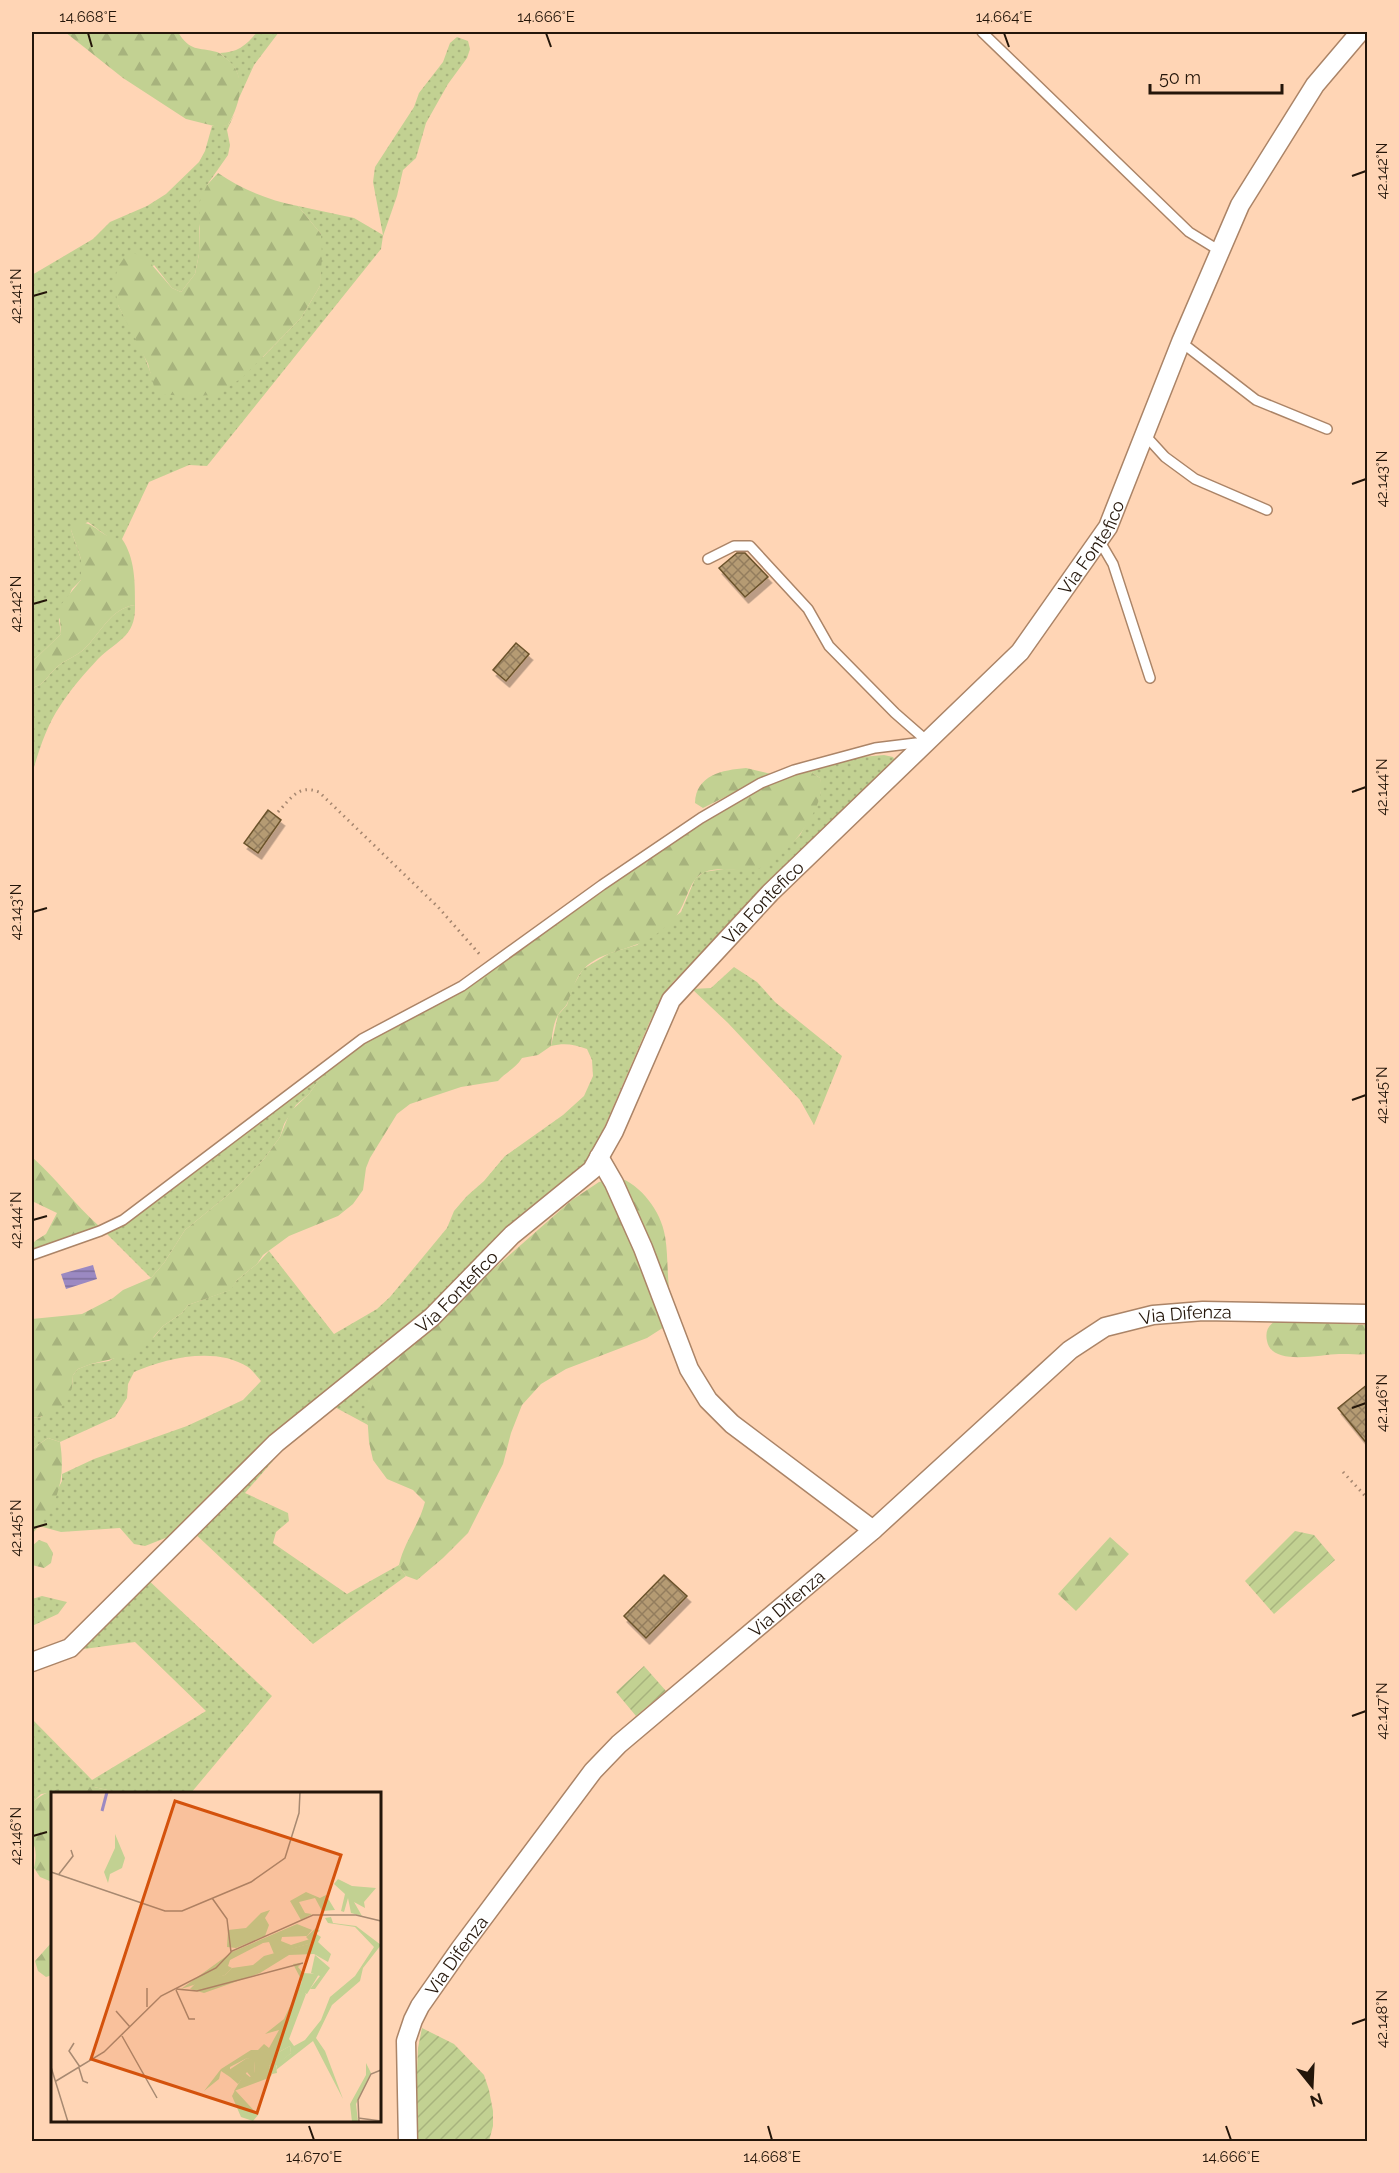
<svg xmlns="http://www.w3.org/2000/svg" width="1399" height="2173" font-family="Raleway,sans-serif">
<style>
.grass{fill:url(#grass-dots)}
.forest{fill:url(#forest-firs)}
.garden{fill:url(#garden-furrows)}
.water{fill:url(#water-rules)}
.building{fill:url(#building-cross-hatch);stroke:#6b532c;stroke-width:1.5;filter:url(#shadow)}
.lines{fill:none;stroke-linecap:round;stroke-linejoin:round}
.lane-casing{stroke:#ab8467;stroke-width:12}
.street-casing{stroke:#ab8467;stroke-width:21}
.path{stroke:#a4856e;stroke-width:3;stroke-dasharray:1.5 4.5;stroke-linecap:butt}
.lane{stroke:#fff;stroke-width:9}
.street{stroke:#fff;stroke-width:18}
.ticks{fill:none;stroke:#24160a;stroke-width:2}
.labels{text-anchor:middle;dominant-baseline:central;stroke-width:4.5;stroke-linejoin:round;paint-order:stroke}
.street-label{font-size:18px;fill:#24160a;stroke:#ffd5b5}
.inset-river{fill:none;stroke:#9b89c2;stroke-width:3}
.inset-road{fill:none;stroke:#a78971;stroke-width:1.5}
.view{fill:#d4520c;fill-opacity:0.15;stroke:#d4520c;stroke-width:3}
.inset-edge{fill:none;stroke:#24160a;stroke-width:3}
.neatline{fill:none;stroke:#24160a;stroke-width:2}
.ticks-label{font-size:15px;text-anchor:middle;fill:#24160a}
</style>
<defs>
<pattern id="grass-dots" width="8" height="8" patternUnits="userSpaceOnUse" patternTransform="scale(1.5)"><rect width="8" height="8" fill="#c2d192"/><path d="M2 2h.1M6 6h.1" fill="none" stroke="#a7b37d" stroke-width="1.8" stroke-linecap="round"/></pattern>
<pattern id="forest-firs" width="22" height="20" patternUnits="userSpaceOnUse" patternTransform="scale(1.5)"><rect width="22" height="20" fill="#c2d192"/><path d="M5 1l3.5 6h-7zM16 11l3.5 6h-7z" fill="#a7b37d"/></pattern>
<pattern id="garden-furrows" width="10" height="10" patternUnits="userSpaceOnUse" patternTransform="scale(1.5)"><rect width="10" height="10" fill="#c2d192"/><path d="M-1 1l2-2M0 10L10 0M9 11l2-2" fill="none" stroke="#a7b37d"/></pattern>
<pattern id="water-rules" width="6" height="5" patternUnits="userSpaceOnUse" patternTransform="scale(1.5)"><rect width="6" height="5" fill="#9b89c2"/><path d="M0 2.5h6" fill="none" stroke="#7e6f9c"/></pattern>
<pattern id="building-cross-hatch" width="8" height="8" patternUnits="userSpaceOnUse" patternTransform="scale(1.5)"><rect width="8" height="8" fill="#b59b73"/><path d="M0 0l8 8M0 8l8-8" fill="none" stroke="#937d5d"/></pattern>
<filter id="shadow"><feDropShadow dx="3.5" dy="6" stdDeviation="0" flood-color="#0004"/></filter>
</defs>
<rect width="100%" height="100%" fill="#ffd5b5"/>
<path class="grass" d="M257,32H279L254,65L239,98C240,72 239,70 220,53C237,53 247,45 257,32Z
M457,37L468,41L470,49L467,58L448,84L426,123L416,158L403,170L397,196L383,236L381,249L207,466L189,465L149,482L122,539H111L88,522L71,530L81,559V580L72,589L59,620L61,634L32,662V275L93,239L110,222L147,206L166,194L199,162L205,151L212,126L228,125L234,115L227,130L230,145L228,155L207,185L199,229V254L195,274L181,292L172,288L154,265L118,305L140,345L155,384L263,357L301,318L320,286L321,234L298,206L354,218L383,235L373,182L375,167L414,107L419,93L443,62L450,43Z
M135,605C136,637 117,640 98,659C85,673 70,690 60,706C46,727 39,750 32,774V688C46,684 46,677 56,668C64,660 75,657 83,650C100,635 110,608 135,605Z
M884,755L893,757L897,764L752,903L673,982L651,1019L588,1165L418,1323L317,1399L208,1496L168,1537L145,1546L134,1544L120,1528L61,1532L39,1526L62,1481V1474L94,1459L187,1426L243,1400L261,1381C257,1376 252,1370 248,1367C216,1346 165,1358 134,1372L128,1384L127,1398L115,1417L60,1442L48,1438L32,1449V1418L41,1417L72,1388L73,1375L78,1369L91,1364L109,1361L154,1337L163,1326L182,1313L188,1305L230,1290L237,1280L257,1264L269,1251L334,1334L377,1309L390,1297L447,1228L454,1211L467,1196L484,1181L505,1156L563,1115L584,1096L593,1076L592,1060L587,1049C573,1044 564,1043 551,1046L558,1015L567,1005L573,986L583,969L610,953L637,945L681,912L695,879L704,872L724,869L751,870L779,855L800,835L818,802L821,790L820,778L809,771L851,758Z
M734,967L757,982L775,1002L842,1056L814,1125L800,1100L728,1023L692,989L711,988Z
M323,1074L309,1094L296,1105L284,1124L280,1137L264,1159L234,1190L185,1230L164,1263L151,1278L107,1234L157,1199Z
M381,1366L367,1399L368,1425L329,1404Z
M278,1450L272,1462L245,1493L288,1513L289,1521L276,1532L273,1543L347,1594L399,1565L406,1576L313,1644L191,1530Z
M145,1577L272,1696L191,1793H121L94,1787L41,1794L32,1803V1719L92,1780L206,1711L135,1642L77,1650Z
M42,1596L67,1602L58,1614L32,1626V1599Z"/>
<path class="forest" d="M65,32H178C190,52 198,47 217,52C222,54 225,58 229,61C248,78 239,106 228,125L218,127L186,119L123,78Z
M218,173C243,190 268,200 298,206L321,234L322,256L320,286L301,318L243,377L217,395L188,396L156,394L148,364L118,305L114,283L118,267L128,252L144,256L172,288L181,292L195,274L199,254L200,201L207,185Z
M75,522C98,521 98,538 122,539C135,558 135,582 135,605C110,608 100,635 83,650C75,657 64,660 56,668C46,677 46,684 32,688V662L61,634L59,607L81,580V559L71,530Z
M746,768L771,774L703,808L695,803C696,775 722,770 746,768Z
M809,771L820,778C821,782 822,787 821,791C818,818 779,868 751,870C736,872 716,865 701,874C688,882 686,907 673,920C663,930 649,941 635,945C617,952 595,955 582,971C574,981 572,993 567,1004C565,1008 560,1011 558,1015C553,1024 552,1036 551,1046L538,1055L522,1058C516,1068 506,1072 498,1081L461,1087L410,1104L397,1114L370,1158L366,1168L363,1190L353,1204L338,1216L289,1236L263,1255L257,1264L237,1280L231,1290L188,1305L182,1313L163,1326L144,1348L129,1355L91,1364L78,1369L73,1375L72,1388L66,1402L57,1410L40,1417L32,1418V1319L82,1314L113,1298L123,1290L151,1278L164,1263L185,1230L234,1190L264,1159L280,1137L290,1112L309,1094L323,1074L356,1046L410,1018L628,869L760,785Z
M32,1157C56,1178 75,1205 99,1226L32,1252V1246L35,1241L46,1234L57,1213L32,1201Z
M618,1177C641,1185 661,1211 665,1236C668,1253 667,1271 669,1288C671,1299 673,1310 675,1320L647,1338L566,1369L541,1384L522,1405L511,1433L503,1464L468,1533L443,1558L417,1580L406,1576L399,1565C404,1542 419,1525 425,1502L413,1490L387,1479L373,1460L369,1442L366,1399L381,1366L431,1324L572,1200L599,1182Z
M1275,1321L1367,1325V1354C1358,1355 1349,1354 1339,1354C1321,1354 1272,1367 1267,1341C1265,1331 1268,1326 1275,1321Z
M48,1438L60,1442C66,1479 58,1506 32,1534V1449Z
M1110,1537L1129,1554L1076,1611L1058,1594Z
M39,1540L47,1543L53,1553L51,1563L44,1568L32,1565V1546Z
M74,1787H94L121,1793L52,1794V1882L40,1877L34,1868C36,1859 37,1849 32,1841V1803C45,1791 56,1789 74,1787Z
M52,1942V1975L46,1977L38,1971L35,1961Z"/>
<path class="garden" d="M1295,1531L1314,1535L1335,1560L1274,1614L1245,1581Z
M644,1666L666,1691L636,1716L616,1692Z
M422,2028L454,2044L484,2075L489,2090L493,2111V2126L489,2141L414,2142L418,2048Z"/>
<path class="water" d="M93,1265L97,1279L66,1289L61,1274Z"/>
<path class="building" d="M737,553H745L768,577L745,597L719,568Z
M516,643L529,654L506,681L493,670Z
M268,810L281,820L258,853L244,843Z
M1368,1384V1445L1338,1408Z
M664,1575L687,1596L646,1638L624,1616Z"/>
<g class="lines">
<g class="lane-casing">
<path id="lane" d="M982,32L1189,232L1220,251
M1181,342L1256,400L1327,429
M1144,434L1165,457L1195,479L1267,510
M1099,540L1113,564L1150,678
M708,559L734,546H750L808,609L829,646L895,713L927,741
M32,1255L100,1231L123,1220L362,1039L462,986L602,885L701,818L761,783L794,770L875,748L924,742"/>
</g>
<g class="street-casing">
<g id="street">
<path d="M599,1157L614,1183L643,1248L689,1369L708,1400L732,1424L873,1530"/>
<path id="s1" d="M32,1662L70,1648L276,1443L432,1317L512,1235L592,1170L614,1131L671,1000L770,893L1020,652L1108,527L1181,342L1240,205L1315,85L1360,32"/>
<path id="s2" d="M408,2142L406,2041L413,2020L420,2006L460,1949L593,1771L619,1744L873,1530L1070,1350L1105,1327L1153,1315L1203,1311L1368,1314"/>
</g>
</g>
<path class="path" d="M278,812C291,798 299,784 319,792L438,907L482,957
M1343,1472L1368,1499"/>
<use href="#lane" class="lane"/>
<use href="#street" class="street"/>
</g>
<path class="ticks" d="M88,33L92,47M546,33L551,47M1004,33L1009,47M1352,176L1366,171M33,296L47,292M1352,484L1366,479M33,604L47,600M1352,792L1366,787M33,912L47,908M1352,1100L1366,1095M33,1220L47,1216M1352,1408L1366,1403M33,1528L47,1524M1352,1716L1366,1711M33,1836L47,1832M1352,2024L1366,2019M309,2126L314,2140M768,2126L772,2140M1226,2126L1231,2140"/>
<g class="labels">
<g class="street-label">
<text stroke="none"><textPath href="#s1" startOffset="1557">Via Fontefico</textPath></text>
<text stroke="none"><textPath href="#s1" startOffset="1071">Via Fontefico</textPath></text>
<text stroke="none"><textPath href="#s1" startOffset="567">Via Fontefico</textPath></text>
<text stroke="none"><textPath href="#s2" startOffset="1191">Via Difenza</textPath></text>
<text stroke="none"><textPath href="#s2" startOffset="687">Via Difenza</textPath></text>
<text stroke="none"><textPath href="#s2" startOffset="201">Via Difenza</textPath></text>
</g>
</g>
<g transform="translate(51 1792)">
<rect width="330" height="330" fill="#ffd5b5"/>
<path d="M255,100L269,106L275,103L284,118L271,119L264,106L248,110L254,121L261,122L250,128L239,109ZM280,125L282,131L305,134L330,153L312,176L309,189L281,213L265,246L274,259L292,307L262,249L225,278L226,272L240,261L239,254L228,260L218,274L221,283L215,287L183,299L194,281L199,285L204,280L203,269L196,266L179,275V285L170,279L168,287L153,299L170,277L200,258H207L213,252L218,256L228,238L214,242L233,227L251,189L249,197L255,202L238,247L243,254L254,248L270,228L279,205L304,184L323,155L304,135L277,131L274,126ZM246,132L261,138L256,144L231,145L230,149L240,153L259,147L261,151L223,162L218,150L212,151L179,168L177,174L181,176L174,183L130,197L181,160Z" fill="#c2d192"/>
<path d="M64,42L74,66L71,76L59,82L57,91L53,80L64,56ZM287,87L301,94L325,96L313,110L314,116L303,110L311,124L300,121L297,106L293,120L290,119L294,102L283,92ZM219,118L214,126L218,133L214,144L185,156L176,155L177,138L195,136L210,121ZM265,136L269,139L264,141L270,145L267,150L280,162L277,170L263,162L238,163L209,181L153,201L139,197L147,189L174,183L181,176L202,173L213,164L261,151L255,145ZM251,171L247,175L252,181L268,182L256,202L248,199L251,189L242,172ZM239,254L240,261L225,274L226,281L221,282L218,274L228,260ZM196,266L203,268L204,283L201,286L196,280L187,292L179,285L178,278ZM315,271L320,281L305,312L307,330H301L299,312L315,283ZM184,298L207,323L202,329L190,325L181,304Z" fill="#c2d192"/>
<path d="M264,163L279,176L264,197H259L269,184L260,181Z" fill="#c2d192"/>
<path class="inset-river" d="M51,19L56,0"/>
<path class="inset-road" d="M0,80L114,119H131L200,90L234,66L248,21L249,0M8,82L22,64L20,58M161,106L176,127L180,160M96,196V215M125,197L146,199L252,171M125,198L138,227H144M65,219L79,235M71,244L106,306M23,251L18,259L29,275M0,275L17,330M28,276L32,289L37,291M5,289L53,260L110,204L165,176L181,159L262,123H305L330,129M307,326L330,329M308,330L307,308L320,282L330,278"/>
<path class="view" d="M124,9L290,63L206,321L40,267Z"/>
<rect width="330" height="330" class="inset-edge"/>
</g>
<rect width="1399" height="2173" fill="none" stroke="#ffd5b5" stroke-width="66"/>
<g transform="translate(1312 2086) rotate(162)" stroke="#ffd5b5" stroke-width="4.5" paint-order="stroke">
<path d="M0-4.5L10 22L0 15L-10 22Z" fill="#24160a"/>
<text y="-9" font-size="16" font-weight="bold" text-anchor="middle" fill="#24160a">N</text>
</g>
<path d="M1150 84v9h132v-9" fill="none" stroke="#24160a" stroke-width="3"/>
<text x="1159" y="84" font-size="18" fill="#24160a" stroke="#ffd5b5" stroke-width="4.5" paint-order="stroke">50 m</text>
<rect x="33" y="33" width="1333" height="2107" class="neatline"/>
<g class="ticks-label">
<text x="88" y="22">14.668°E</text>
<text x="546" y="22">14.666°E</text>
<text x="1004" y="22">14.664°E</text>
<text transform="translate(1382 171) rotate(-90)" y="5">42.142°N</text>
<text transform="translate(16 296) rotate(-90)" y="5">42.141°N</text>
<text transform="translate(1382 479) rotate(-90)" y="5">42.143°N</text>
<text transform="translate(16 604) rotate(-90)" y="5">42.142°N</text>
<text transform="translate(1382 787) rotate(-90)" y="5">42.144°N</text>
<text transform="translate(16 912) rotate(-90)" y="5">42.143°N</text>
<text transform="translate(1382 1095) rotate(-90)" y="5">42.145°N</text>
<text transform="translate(16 1220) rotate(-90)" y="5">42.144°N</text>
<text transform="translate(1382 1403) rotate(-90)" y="5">42.146°N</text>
<text transform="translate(16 1528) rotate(-90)" y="5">42.145°N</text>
<text transform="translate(1382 1711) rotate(-90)" y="5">42.147°N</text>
<text transform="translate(16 1836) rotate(-90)" y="5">42.146°N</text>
<text transform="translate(1382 2019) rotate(-90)" y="5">42.148°N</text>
<text x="314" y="2162">14.670°E</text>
<text x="772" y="2162">14.668°E</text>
<text x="1231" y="2162">14.666°E</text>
</g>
</svg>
